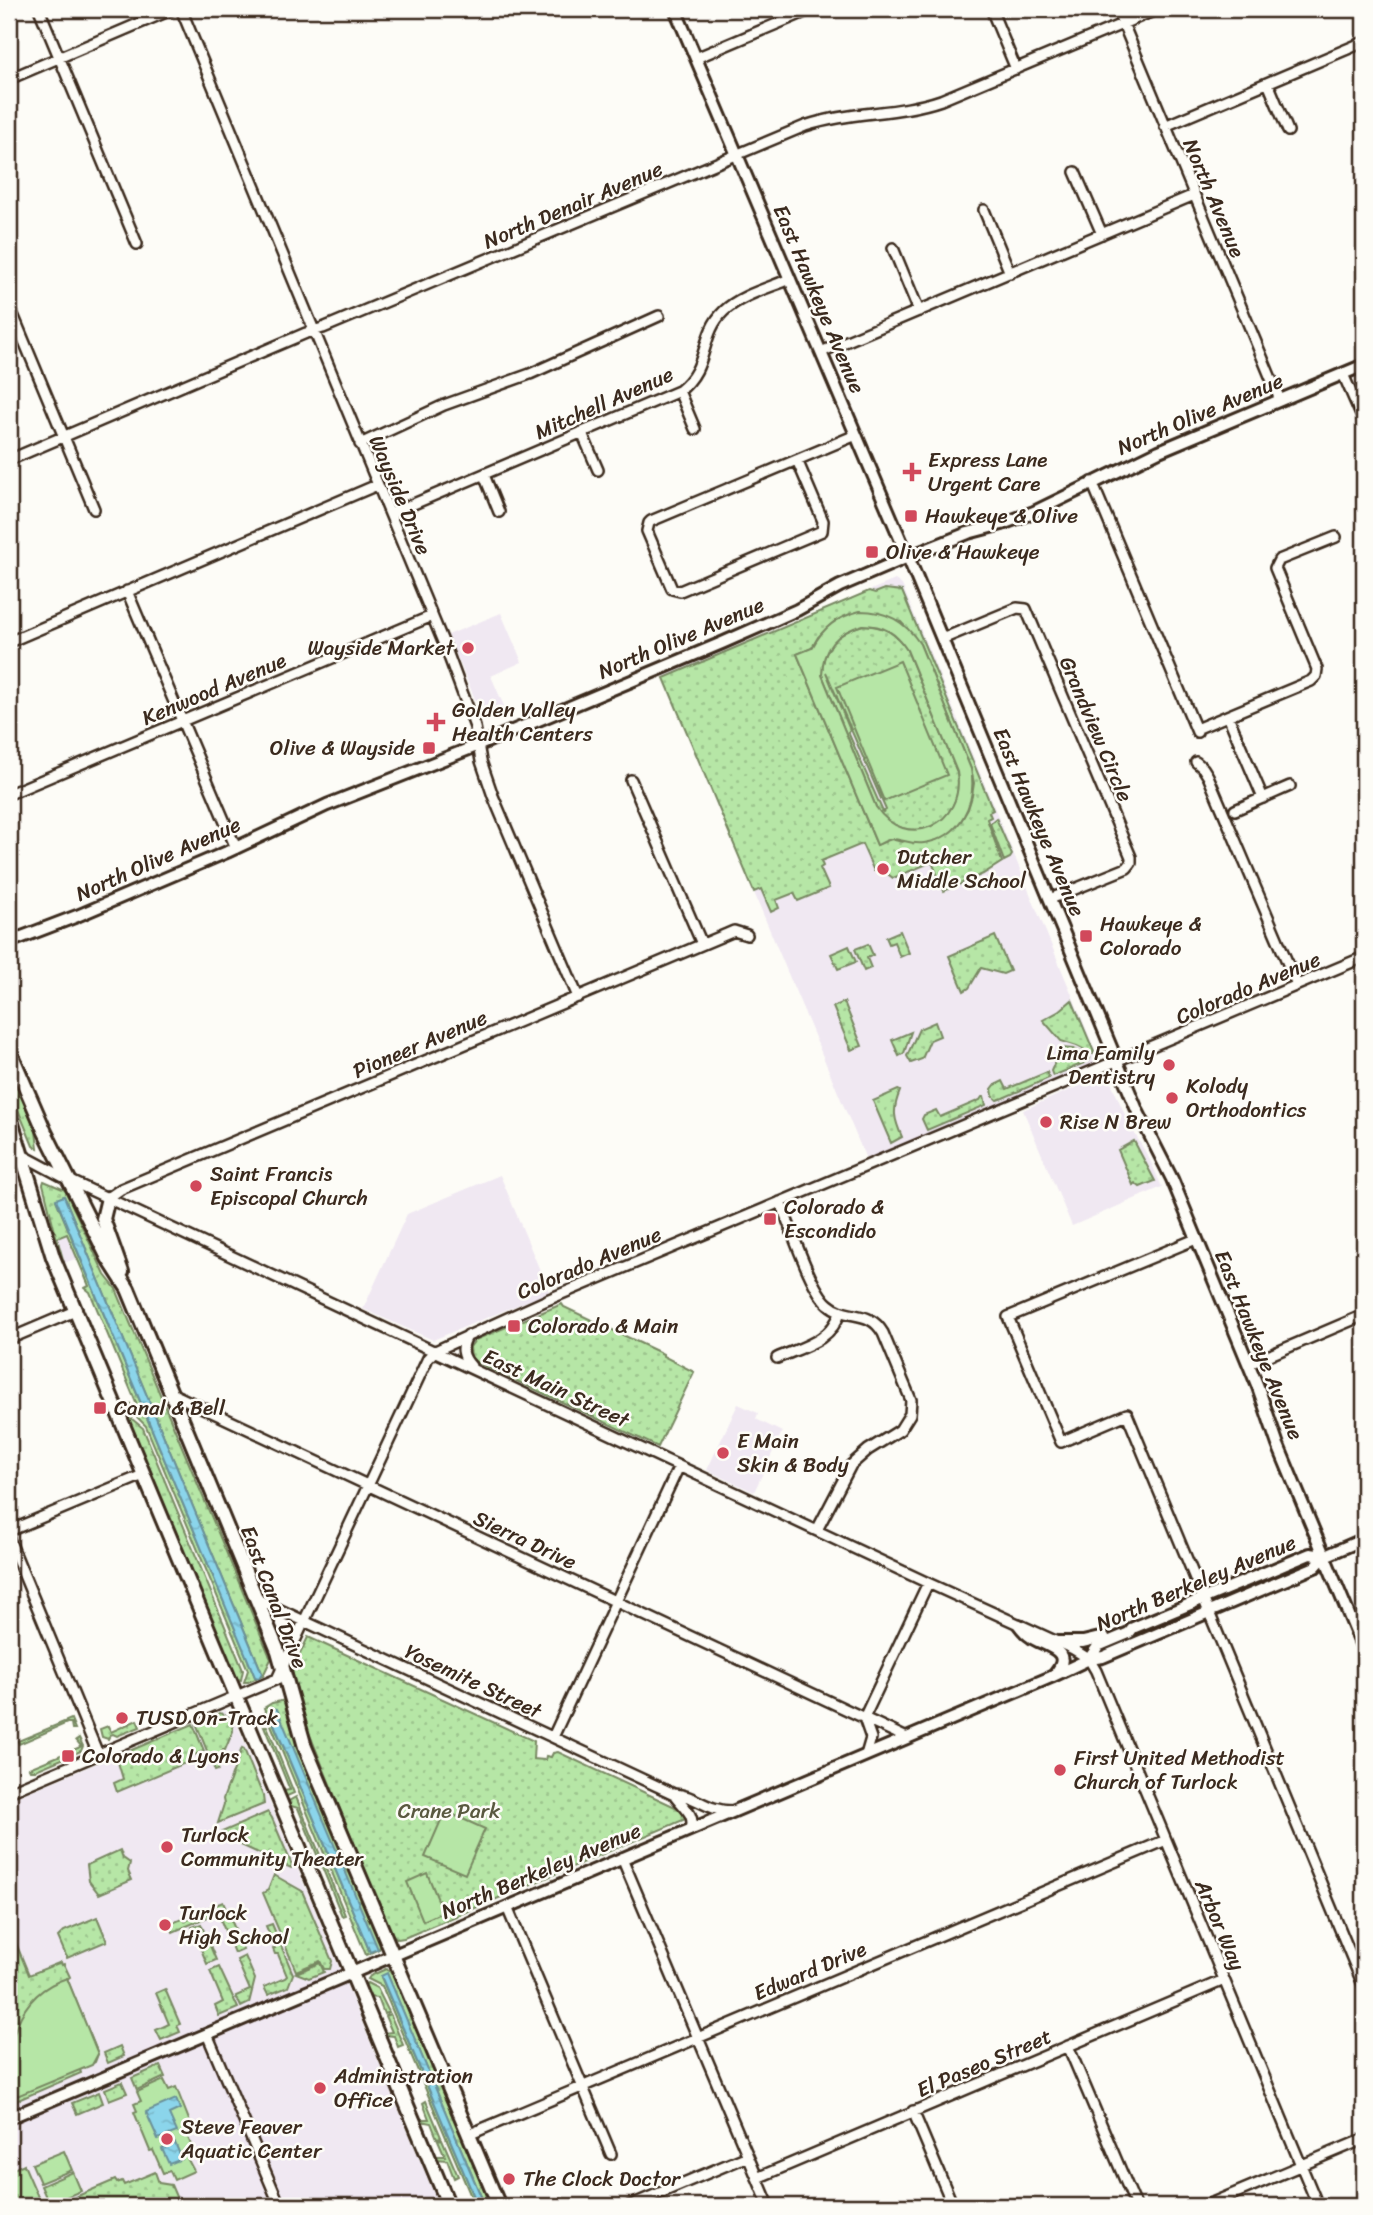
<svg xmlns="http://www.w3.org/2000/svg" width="1373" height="2215" font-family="Sriracha,sans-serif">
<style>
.built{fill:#f0e8f2}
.grass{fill:url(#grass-dots);stroke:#788862;stroke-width:2;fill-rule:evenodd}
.garden{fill:#b6e6a6;stroke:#788862;stroke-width:2;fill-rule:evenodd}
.water{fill:url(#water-ripples);stroke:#6b9199;stroke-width:2}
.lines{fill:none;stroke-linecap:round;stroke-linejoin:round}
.minor-casing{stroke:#3b2a1e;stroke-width:14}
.tertiary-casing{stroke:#3b2a1e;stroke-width:16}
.secondary-casing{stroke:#3b2a1e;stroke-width:18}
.minor{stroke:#fdfcf7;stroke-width:9}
.tertiary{stroke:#fdfcf7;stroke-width:10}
.secondary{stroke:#fdfcf7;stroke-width:12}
.poi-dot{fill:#d1495b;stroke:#fdfcf7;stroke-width:2.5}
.labels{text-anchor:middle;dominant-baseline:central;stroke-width:5;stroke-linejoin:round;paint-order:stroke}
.street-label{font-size:21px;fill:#3b2a1e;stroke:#fdfcf7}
.poi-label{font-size:21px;fill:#3b2a1e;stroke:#fdfcf7;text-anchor:start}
.park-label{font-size:21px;fill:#5a5940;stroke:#fdfcf7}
</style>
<defs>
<pattern id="grass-dots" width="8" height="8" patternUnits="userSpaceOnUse" patternTransform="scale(1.75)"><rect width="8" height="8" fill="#b6e6a6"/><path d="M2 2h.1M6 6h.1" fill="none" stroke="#9dc58e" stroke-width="1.8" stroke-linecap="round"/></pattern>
<pattern id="water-ripples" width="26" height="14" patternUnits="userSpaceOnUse" patternTransform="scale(1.75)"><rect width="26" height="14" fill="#8bd5eb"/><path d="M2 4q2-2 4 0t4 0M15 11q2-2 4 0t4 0" fill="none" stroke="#79b7c9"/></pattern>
</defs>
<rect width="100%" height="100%" fill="#fdfcf7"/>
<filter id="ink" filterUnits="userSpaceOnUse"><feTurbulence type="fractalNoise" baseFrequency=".0143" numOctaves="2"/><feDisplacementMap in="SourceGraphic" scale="14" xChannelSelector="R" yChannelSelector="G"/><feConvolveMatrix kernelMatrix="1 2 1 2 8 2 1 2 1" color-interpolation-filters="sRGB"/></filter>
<g filter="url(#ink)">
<path class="built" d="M895,580L902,585L1097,1055L1096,1060L1092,1064L866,1159L663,676Z
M501,613L522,662L491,676L507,713L496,720L490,721L482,716L448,635Z
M1098,1078H1104L1111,1082L1128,1122L1150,1160L1162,1187L1072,1226L1023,1110Z
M500,1175L549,1292L433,1340L363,1309L407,1214Z
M68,1234L78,1258L64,1263L57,1238Z
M738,1404L758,1413L756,1419L782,1432L754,1492L707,1470Z
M225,1710L233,1715L439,2206H9V1800Z"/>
<path class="grass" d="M885,589L902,591L993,810L989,812L991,817L987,819L1002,862L983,874L944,891L932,862L893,878L885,872L874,871L862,844L821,861L823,866L820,868L829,888L798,901L794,893L776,900L779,908L771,912L761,889L754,892L664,678L869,591L875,593ZM835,621L901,622L920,644L971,769L974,783L972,796L968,809L961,821L902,842L891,839L877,845L797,654L812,648L818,637Z
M863,625C884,626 896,633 907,650L957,772C966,826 906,852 876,807L822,675C822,647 837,632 863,625ZM826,672L886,810L883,812L848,732L850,730Z
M996,818L1012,855L1010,858L1004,861L990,823Z
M900,931L909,953L900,957L894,942L889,944L886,937Z
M995,936L1010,971L1003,974L981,968L969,988L964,991L949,956Z
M868,944L873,955L867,958L871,968L864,971L855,949Z
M849,946L856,962L838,969L831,954Z
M1072,1000L1094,1052L1093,1054L1077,1046L1061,1041L1043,1020L1058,1012Z
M844,1002L862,1046L851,1050L833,1007Z
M935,1022L940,1036L930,1040L922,1059L911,1063L907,1056L919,1029Z
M911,1032L904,1053L899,1056L892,1040Z
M1061,1048L1074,1049L1090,1058L1089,1061L1053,1076L1051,1071Z
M9,1066L36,1131L38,1148L33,1146L9,1088Z
M1047,1072L1049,1078L1003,1098L997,1100L993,1096L992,1089L995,1085L1003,1081L1007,1089Z
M898,1090L900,1091C892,1110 894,1119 902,1137L891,1143L873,1101Z
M982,1097H984L986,1105L927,1130L922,1119L924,1115L936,1110L940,1117L980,1100Z
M1134,1141L1155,1181L1140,1187L1135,1183L1133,1185L1118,1150Z
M44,1181L65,1190L105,1275L116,1289L271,1659L263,1676L248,1682H244L248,1670L146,1426L137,1417V1405L90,1292L85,1288L89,1286L67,1234L57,1238L64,1263L62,1260L43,1184ZM64,1196L262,1673L259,1678L255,1677L56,1200Z
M562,1304L564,1307L663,1354V1356L694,1372L658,1447L476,1362L471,1357L470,1347L475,1340Z
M130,1404L132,1419L143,1428L243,1670L241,1680L235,1678L122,1408Z
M308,1637L534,1741L533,1759L545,1760L546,1756L551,1757L553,1753L558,1752L686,1812L688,1818L404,1938L398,1939L391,1934L305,1723L292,1671Z
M286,1700L300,1749L381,1944L379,1949L366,1955L264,1708L272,1703ZM271,1708L370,1952L269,1713Z
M220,1713L231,1718L233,1731L225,1750H223L221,1754L223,1756L218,1770L215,1771L196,1723Z
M71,1719L75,1729H72L71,1723H67L19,1744L18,1741Z
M137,1720L140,1727L117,1736L113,1734L110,1735L108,1739L102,1737L100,1729L108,1726L111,1732Z
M193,1724L204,1751L189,1757L190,1761L117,1792L114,1783L123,1779L117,1759L127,1752Z
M264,1726H267L294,1793L285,1797L283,1791L290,1790Z
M79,1738L83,1746L81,1751L36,1770H30L29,1768L78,1748L81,1746L76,1740Z
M242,1748L244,1749L263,1796L264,1804L218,1823L224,1804L223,1799Z
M296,1797L345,1915L342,1916L298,1808L288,1805L287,1802Z
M268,1812L272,1818L292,1865L291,1868L241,1845L240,1840L222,1832Z
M120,1850L123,1858L130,1863L128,1871L132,1880L99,1894L89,1881L87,1865Z
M274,1875L302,1891L332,1961L330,1969H324L320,1961L296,1971L263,1893L268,1890Z
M223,1902L226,1909L173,1932L170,1924L184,1918L185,1921L192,1918L191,1914Z
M228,1913L238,1936L235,1938L237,1943L240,1942L243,1949L234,1953L219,1916Z
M97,1917L107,1941L67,1958L58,1937L64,1931Z
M201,1924L216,1960L207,1964L192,1927Z
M272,1924L293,1974L288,1987L268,1995L264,1987L285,1978L287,1976L278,1954H275L273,1949L275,1948L266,1926Z
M15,1941L29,1975L61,1962L62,1965L64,1964L70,1977L67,1979L98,2054L95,2062L80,2070L81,2073L9,2104V1943Z
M245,1956L255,1979L249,2003L241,2007L236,1996L250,1990L237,1960Z
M320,1963L324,1972L309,1978L296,1973Z
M219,1967L238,2008L219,2016L215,2006L223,2002L210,1971Z
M386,1969L393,1974L491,2206H485L387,1974L381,1977L478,2206H475L382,1986L368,1979L370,1976Z
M367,1983L377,1988L389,2012L384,2014L378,1998L367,1997L363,1987Z
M165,1989L180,2024L177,2025L180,2032L161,2040L156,2030L169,2024L156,1993Z
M390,2014L403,2045L398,2047L394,2036L385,2035L383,2033L392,2032L385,2016Z
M120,2046L124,2056L108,2063L104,2053Z
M160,2066L165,2077L137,2090L132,2078Z
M122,2082L127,2093L109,2100L105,2089Z
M99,2092L103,2103L77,2114L72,2103Z
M426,2101L441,2137L437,2138L431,2123L421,2121L420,2119H429L423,2103Z
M442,2139L458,2176L454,2178L447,2160L437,2159L435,2156H445L438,2140Z
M155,2172L159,2183L171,2185L180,2206H54L115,2180L117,2183L122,2181L124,2185Z"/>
<path class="garden" d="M860,611C887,611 905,621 920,644L971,769C977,802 961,838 924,843C911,845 902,839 892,839C887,839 881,844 877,845L797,654L812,648C823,627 837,617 860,611ZM863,625C884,625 896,633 907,650L957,772C966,825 906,852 876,807L822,675C822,647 837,632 863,625Z
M900,661L947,775L884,801L837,687Z
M445,1811L485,1829L465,1874L425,1857Z
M427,1873L443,1912L423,1921L407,1882Z
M67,1978L98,2054L92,2065L17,2096C0,2049 17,1994 67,1978Z
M164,2080L169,2090L176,2087L191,2125L184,2128L195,2154L187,2158L194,2171L174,2180L170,2171L163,2173L153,2150L150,2151L134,2112L137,2111L134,2104L141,2101L137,2092Z
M64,2151L72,2170L40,2183L32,2164Z
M24,2164V2165L42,2206H9V2171Z
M73,2172L81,2191L49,2204L41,2186Z"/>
<path class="water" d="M64,1196L262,1673L259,1678L255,1677L56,1199Z
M271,1708L277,1709L378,1949L370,1952L269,1712Z
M387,1973L485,2206H478L381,1976Z
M176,2099L180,2109L169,2114L177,2132L158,2139L146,2112Z
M175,2143L182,2159L169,2164L162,2149Z"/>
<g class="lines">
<g class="minor-casing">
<path id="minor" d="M39,9L137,244
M181,9L448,654L475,727L481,761L493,796L578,997
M991,9L1016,69
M1117,9L1280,400
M696,58L812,9
M9,79L173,9
M1268,83L1288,131
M1165,126L1364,42
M1075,172L1102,234
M984,210L1010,273
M893,248L919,311
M9,305L94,509
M821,352L1194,195
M1343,374L1364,422
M679,391L695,429
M582,433L598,470
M360,444L444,405L530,374L659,316
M9,460L306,333L323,328L805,126C850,111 897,115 941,100L1158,9
M797,460L823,521L822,531L680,591L672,589L647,531L649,523L651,521L856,435
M484,475L499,512
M1092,482L1197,732
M390,514L679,391C710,368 699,335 724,311C741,295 769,288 790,279
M127,591L236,848
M942,639L1017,608L1026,609L1131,857V863L1127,868L1050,899
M9,642L377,485
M1228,716L1263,798
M1196,729L1311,681L1316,676L1317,669L1275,568L1279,560L1336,537
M1196,762L1203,768L1208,776L1297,985
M631,780L702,944
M9,794L432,616
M1235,810L1290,786
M9,1148L69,1180L928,1583L1073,1649L1089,1659L1096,1671L1318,2206
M108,1198L121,1189L727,934L734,931L747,935
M780,1202C790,1225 811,1290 828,1304C847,1321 869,1308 883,1333L911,1400L910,1414L900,1430L868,1450L851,1465L817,1530
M1196,1239L1008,1317L1061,1442L1127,1414L1364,1987
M468,1335C460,1347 462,1356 471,1366
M9,1339L75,1311
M777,1358C802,1347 832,1341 840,1312
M1249,1364L1364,1315
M171,1393L907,1738
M9,1531L143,1475
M9,1539L98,1754
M257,1599L674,1794C697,1795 705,1811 733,1811
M864,1718L928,1583
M864,1718L871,1738L866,1755
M553,1737L679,1466
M9,1792L277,1679L428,1358L435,1351L547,1300L1364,957
M674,1794C682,1806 696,1814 691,1829
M622,1858L769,2206
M507,1907L611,2154
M207,2034L280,2206
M1068,2046L1136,2206
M913,2111L953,2206
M468,2135L1166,1840
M757,2178L1224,1980
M629,2206L748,2156
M1205,2206L1364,2139"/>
</g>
<g class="tertiary-casing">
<path id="tertiary" d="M675,9L908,557L1137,1110L1172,1179L1258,1387L1278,1445L1364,1651
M9,942L77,916L227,852L327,805L479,745L722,643L797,610L840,586L908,557L968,533L1002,524L1034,512L1159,451L1364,365
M1019,1625C1022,1629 1026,1634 1031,1637C1046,1647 1075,1650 1055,1674
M1058,1642H1083L1104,1637
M1089,1659L1098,1646L1129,1633L1133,1628L1310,1554L1325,1556
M9,2118L1051,1677L1089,1659L1103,1657L1315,1567L1325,1556L1364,1539"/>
</g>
<g class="secondary-casing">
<path id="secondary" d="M9,1049L45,1132L108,1258L128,1289L278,1651L305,1747L499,2206
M9,1114L53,1257L449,2206
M108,1198L103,1219L122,1272"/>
</g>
<use href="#minor" class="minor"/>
<use href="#tertiary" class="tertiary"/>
<use href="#secondary" class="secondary"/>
</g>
</g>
<g class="poi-dot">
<path d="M908.5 461.5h7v7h7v7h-7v7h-7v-7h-7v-7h7z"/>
<rect x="904" y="509" width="14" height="14" rx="3.5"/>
<rect x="865" y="545" width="14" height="14" rx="3.5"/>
<circle cx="468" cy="648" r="7"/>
<path d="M432.5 711.5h7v7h7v7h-7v7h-7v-7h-7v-7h7z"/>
<rect x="422" y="741" width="14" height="14" rx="3.5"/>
<circle cx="883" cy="869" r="7"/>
<rect x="1079" y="929" width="14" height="14" rx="3.5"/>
<circle cx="1169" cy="1065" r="7"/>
<circle cx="1172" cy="1098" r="7"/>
<circle cx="1046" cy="1122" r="7"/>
<circle cx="196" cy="1186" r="7"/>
<rect x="763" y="1212" width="14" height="14" rx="3.5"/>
<rect x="507" y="1319" width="14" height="14" rx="3.5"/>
<rect x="93" y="1401" width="14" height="14" rx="3.5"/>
<circle cx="723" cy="1453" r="7"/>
<circle cx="122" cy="1718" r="7"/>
<rect x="61" y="1749" width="14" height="14" rx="3.5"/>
<circle cx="1060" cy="1770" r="7"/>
<circle cx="167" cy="1847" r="7"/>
<circle cx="165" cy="1925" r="7"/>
<circle cx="320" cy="2088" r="7"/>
<circle cx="167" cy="2139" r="7"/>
<circle cx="509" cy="2179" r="7"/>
</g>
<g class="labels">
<g class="street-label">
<text transform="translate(1214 198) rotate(67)">North Avenue</text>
<text transform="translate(573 205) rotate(-23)">North Denair Avenue</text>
<text transform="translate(819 299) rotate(67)">East Hawkeye Avenue</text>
<text transform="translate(604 403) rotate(-24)">Mitchell Avenue</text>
<text transform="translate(1200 414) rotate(-23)">North Olive Avenue</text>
<text transform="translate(400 495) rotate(67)">Wayside Drive</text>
<text transform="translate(681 638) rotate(-23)">North Olive Avenue</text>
<text transform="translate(214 689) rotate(-23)">Kenwood Avenue</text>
<text transform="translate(1096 729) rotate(67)">Grandview Circle</text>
<text transform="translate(1039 822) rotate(67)">East Hawkeye Avenue</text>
<text transform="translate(158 859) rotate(-24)">North Olive Avenue</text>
<text transform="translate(1248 988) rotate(-23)">Colorado Avenue</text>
<text transform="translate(420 1044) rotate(-23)">Pioneer Avenue</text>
<text transform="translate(589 1263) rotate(-23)">Colorado Avenue</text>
<text transform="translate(1259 1345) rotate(68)">East Hawkeye Avenue</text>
<text transform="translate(556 1388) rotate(25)">East Main Street</text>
<text transform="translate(525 1540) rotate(25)">Sierra Drive</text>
<text transform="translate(1196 1583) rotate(-23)">North Berkeley Avenue</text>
<text transform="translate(274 1597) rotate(69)">East Canal Drive</text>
<text transform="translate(473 1681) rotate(25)">Yosemite Street</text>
<text transform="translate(541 1871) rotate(-23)">North Berkeley Avenue</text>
<text transform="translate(1220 1925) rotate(67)">Arbor Way</text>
<text transform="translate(810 1971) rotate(-23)">Edward Drive</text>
<text transform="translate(984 2063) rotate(-23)">El Paseo Street</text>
</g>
<g class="poi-label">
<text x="928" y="460">Express Lane<tspan x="928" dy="24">Urgent Care</tspan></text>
<text x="925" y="516">Hawkeye &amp; Olive</text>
<text x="886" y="552">Olive &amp; Hawkeye</text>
<text x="454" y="648" text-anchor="end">Wayside Market</text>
<text x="452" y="710">Golden Valley<tspan x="452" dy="24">Health Centers</tspan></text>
<text x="415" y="748" text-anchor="end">Olive &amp; Wayside</text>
<text x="897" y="857">Dutcher<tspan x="897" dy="24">Middle School</tspan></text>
<text x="1100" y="924">Hawkeye &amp;<tspan x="1100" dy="24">Colorado</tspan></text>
<text x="1155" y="1053" text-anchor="end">Lima Family<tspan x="1155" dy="24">Dentistry</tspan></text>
<text x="1186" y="1086">Kolody<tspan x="1186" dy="24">Orthodontics</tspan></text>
<text x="1060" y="1122">Rise N Brew</text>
<text x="210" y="1174">Saint Francis<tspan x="210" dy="24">Episcopal Church</tspan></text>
<text x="784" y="1207">Colorado &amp;<tspan x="784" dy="24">Escondido</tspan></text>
<text x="528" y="1326">Colorado &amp; Main</text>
<text x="114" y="1408">Canal &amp; Bell</text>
<text x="737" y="1441">E Main<tspan x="737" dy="24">Skin &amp; Body</tspan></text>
<text x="136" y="1718">TUSD On-Track</text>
<text x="82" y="1756">Colorado &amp; Lyons</text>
<text x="1074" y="1758">First United Methodist<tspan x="1074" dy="24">Church of Turlock</tspan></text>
<text x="181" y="1835">Turlock<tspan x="181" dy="24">Community Theater</tspan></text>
<text x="179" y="1913">Turlock<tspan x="179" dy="24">High School</tspan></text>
<text x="334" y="2076">Administration<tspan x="334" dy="24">Office</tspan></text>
<text x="181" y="2127">Steve Feaver<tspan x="181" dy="24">Aquatic Center</tspan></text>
<text x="523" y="2179">The Clock Doctor</text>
</g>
<g class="park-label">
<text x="449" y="1811">Crane Park</text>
</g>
</g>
<rect width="1373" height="2215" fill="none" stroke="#fdfcf7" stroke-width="35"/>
<rect x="18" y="18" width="1338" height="2180" fill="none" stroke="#3b2a1e" stroke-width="2.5" filter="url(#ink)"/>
</svg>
